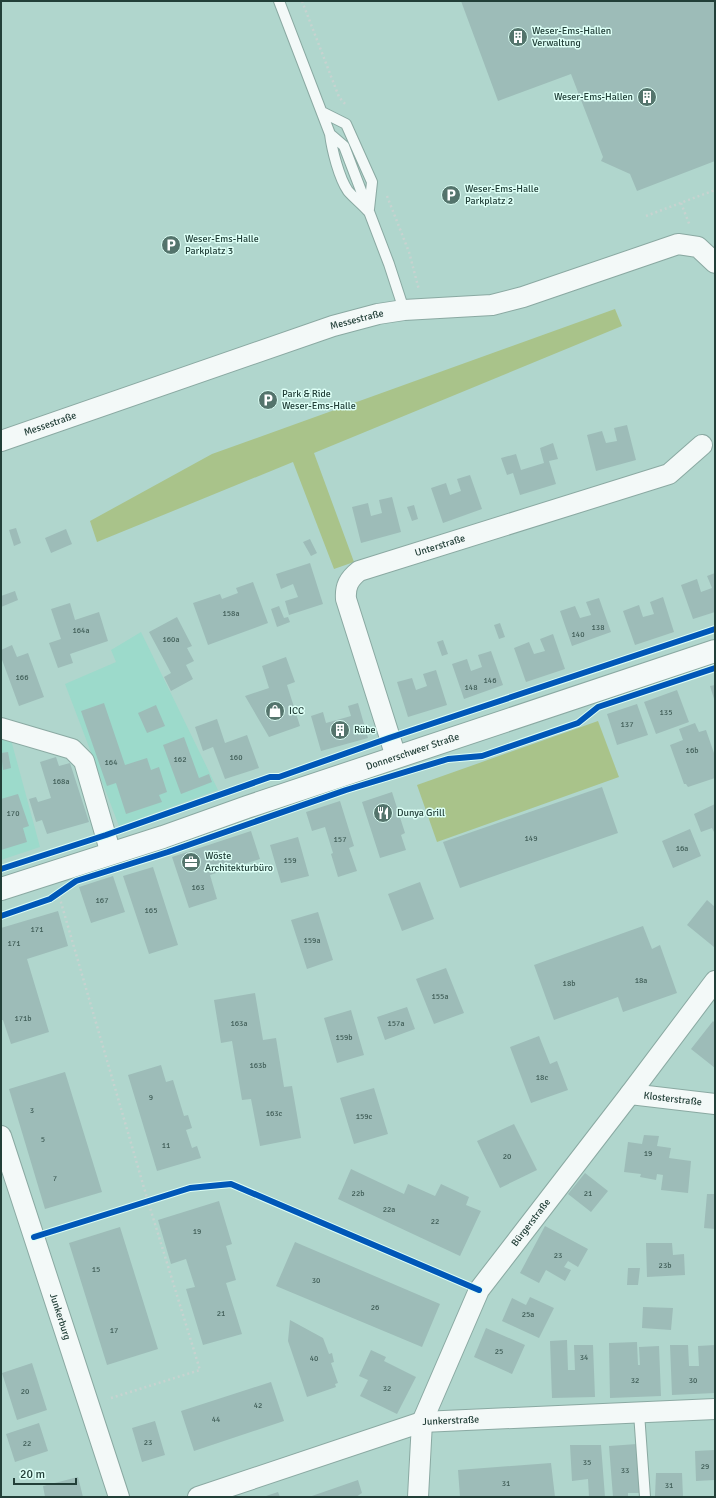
<svg xmlns="http://www.w3.org/2000/svg" width="716" height="1498" font-family="Signika,sans-serif">
<style>
.built{fill:#9cdacb}
.green{fill:#a9c38a}
.building{fill:#9dbcb8}
.lines{fill:none;stroke-linecap:round;stroke-linejoin:round}
.lane-casing{stroke:#8aa9a2;stroke-width:12}
.street-casing{stroke:#8aa9a2;stroke-width:22}
.secondary-casing{stroke:#8aa9a2;stroke-width:24}
.path{stroke:#c7d3d0;stroke-width:2.5;stroke-dasharray:2 3;stroke-linecap:butt}
.lane{stroke:#f3f9f8;stroke-width:10}
.street{stroke:#f3f9f8;stroke-width:20}
.secondary{stroke:#f3f9f8;stroke-width:22}
.cycleway-casing{stroke:#ddfff6;stroke-width:8}
.cycleway{stroke:#0057b8;stroke-width:6}
.labels{text-anchor:middle;dominant-baseline:central;stroke-width:3;stroke-linejoin:round;paint-order:stroke}
.number-label{font-size:8px;fill:#415e58}
.poi-label{font-size:10px;fill:#223f38;stroke:#ddfff6;text-anchor:start}
.street-label{font-size:10px;fill:#223f38;stroke:#ddfff6}
</style>
<rect width="100%" height="100%" fill="#b0d6cd"/>
<path class="built" d="M141,632L218,790L119,826L65,684L116,662L111,650Z
M1,734L10,736L40,847L1,860Z"/>
<path class="green" d="M615,309L622,326L314,453L354,562L334,569L293,462L97,542L90,521L212,454Z
M598,721L619,777L437,842L417,785Z"/>
<path class="building" d="M461,1H715V161L637,191L630,174L601,161L603,157L571,74L498,101Z
M627,425L636,460L596,471L587,435L602,431L606,443L617,441L614,428Z
M553,443L558,459L549,461L556,484L520,495L513,473L507,475L501,458L516,454L521,470L544,463L540,448Z
M470,475L482,509L443,523L431,488L446,483L450,495L461,491L457,479Z
M392,497L401,532L361,543L352,507L368,503L371,516L382,513L379,500Z
M414,505L418,519L412,521L407,507Z
M16,528L21,543L14,546L9,530Z
M66,529L72,544L51,553L45,538Z
M310,539L317,553L311,556L303,542Z
M310,563L323,604L289,615L285,601L298,597L293,584L281,589L276,574Z
M715,573V612L693,619L681,585L697,579L701,592L712,588L707,576Z
M253,582L268,623L208,645L193,603L220,594L222,599L238,593L236,588Z
M15,591L18,600L1,607V596Z
M663,597L674,632L635,645L623,611L639,605L643,617L654,614L650,602Z
M599,598L611,632L572,646L560,611L575,606L580,618L591,615L586,602Z
M70,603L75,620L99,612L108,641L70,654L73,663L58,668L49,643L61,639L51,609Z
M279,606L284,618L288,617L290,622L277,627L271,609Z
M177,617L192,646L187,648L194,661L186,665L193,679L171,691L164,677L171,673L149,632Z
M500,623L505,637L499,639L494,625Z
M553,634L565,669L526,682L514,648L529,642L534,654L545,651L540,639Z
M443,640L448,654L442,656L437,642Z
M12,645L17,657L28,653L44,697L19,706L1,657V650Z
M491,651L503,685L464,699L452,664L467,659L471,671L482,667L478,655Z
M286,657L295,682L287,685L300,726L269,737L245,696L269,688L262,666Z
M436,670L447,705L408,717L397,682L412,678L416,690L427,686L423,674Z
M715,685V702L710,686Z
M677,690L689,722L656,734L644,702Z
M104,703L125,765L147,758L151,770L159,767L167,792L159,795L162,802L126,814L116,783L107,786L81,711Z
M358,703L368,738L321,751L311,716L323,712L326,723L351,716L348,706Z
M637,704L648,735L617,745L607,714Z
M156,705L165,726L147,733L138,713Z
M217,719L225,743L247,735L259,768L225,779L213,747L203,751L195,727Z
M695,723L699,732L706,730L715,756V778L688,787L686,784H684L670,745L683,740L679,729Z
M184,737L199,778L209,774L212,782L181,794L163,745Z
M8,752L11,768L3,770L1,753Z
M56,757L59,766L70,763L89,822L47,834L42,820L36,822L29,799L36,797L38,802L51,798L40,762Z
M602,787L618,833L460,888L443,842Z
M392,792L405,833L401,835L406,850L380,858L362,802Z
M18,794L29,826L23,828L27,842L1,850V799Z
M340,801L354,846L349,848L357,871L338,877L331,854L333,853L325,827L312,831L306,812Z
M715,804V834L712,828L701,832L694,814Z
M690,829L701,856L673,868L662,841Z
M251,831L260,859L210,875L217,899L189,908L172,857Z
M298,837L309,876L281,883L270,845Z
M153,867L178,945L149,954L123,876Z
M113,876L125,912L91,923L79,887Z
M420,882L434,919L402,931L388,894Z
M707,900L715,907V945L714,947L687,925Z
M58,911L68,946L27,959L49,1032L11,1044L3,1020H1V928Z
M318,912L333,960L307,969L291,920Z
M643,926L652,949L660,945L677,993L623,1012L618,997L554,1020L534,965Z
M446,968L464,1013L434,1024L416,979Z
M255,993L263,1040L276,1038L284,1087L292,1086L301,1138L260,1146L251,1099L242,1100L232,1041L221,1043L214,1000Z
M407,1007L415,1029L385,1040L377,1017Z
M351,1010L364,1055L337,1063L324,1018Z
M713,1021L715,1023V1068L691,1049Z
M539,1036L550,1064L557,1061L568,1090L531,1103L510,1047Z
M161,1065L166,1082L173,1080L184,1116L188,1115L192,1128L186,1130L192,1148L197,1146L201,1158L157,1171L128,1075Z
M65,1072L102,1192L45,1209L9,1089Z
M374,1088L388,1134L354,1144L340,1098Z
M514,1124L537,1170L500,1188L477,1141Z
M644,1135L659,1136L657,1146L671,1148L669,1158L691,1161L688,1193L661,1190L663,1175L657,1174L656,1180L640,1177L641,1174L624,1172L628,1142L642,1144Z
M351,1169L404,1194L408,1184L435,1196L441,1184L469,1197L466,1205L481,1211L460,1256L338,1199Z
M585,1173L608,1191L591,1212L568,1194Z
M707,1194H715V1229L704,1228Z
M219,1201L232,1244L226,1246L236,1280L226,1283L242,1334L203,1345L186,1289L195,1287L186,1259L171,1264L158,1220Z
M545,1226L588,1249L578,1267L568,1261L564,1267L571,1270L565,1281L546,1270L539,1283L520,1273Z
M120,1227L158,1349L107,1365L69,1243Z
M295,1242L440,1304L422,1347L276,1286Z
M646,1243H672L673,1255L684,1254L685,1275L647,1277Z
M628,1268H640L638,1285H627Z
M530,1297L554,1308L539,1338L502,1321L512,1298L526,1305Z
M643,1307L673,1308L671,1330L642,1328Z
M290,1320L323,1338L329,1354L332,1353L334,1362L331,1363L338,1383L335,1384L336,1387L307,1397L288,1341Z
M486,1328L525,1345L512,1374L474,1357Z
M567,1340L568,1370H575L574,1345H593L595,1397L552,1398L550,1341Z
M637,1342L638,1365H640L639,1347L659,1346L661,1396L610,1398L609,1343Z
M670,1345H688L689,1366H699L698,1346L715,1345V1393L672,1395Z
M371,1350L386,1357L384,1361L416,1377L397,1414L360,1396L368,1380L359,1376Z
M32,1363L47,1410L17,1420L2,1373Z
M271,1382L284,1421L194,1451L181,1411Z
M155,1421L165,1455L142,1462L132,1428Z
M39,1423L48,1451L15,1462L6,1434Z
M637,1444L641,1493H628V1497H613L609,1446Z
M570,1445H601L605,1497H589L588,1479L572,1481Z
M715,1450V1480L696,1481L695,1451Z
M551,1463L555,1497H460L458,1470Z
M656,1473H682L683,1497L655,1496Z
M78,1477L83,1497H45L43,1486Z
M358,1480L362,1493L356,1497H309Z
M278,1492L280,1497H263Z"/>
<g class="lines">
<g class="lane-casing">
<path id="lane" d="M279,1L330,134C332,150 339,178 348,191C354,198 362,204 368,211
M322,112L346,124L372,182L369,209
M330,134L344,146L389,264L404,310
M639,1413L645,1497"/>
</g>
<g class="street-casing">
<g id="street">
<path id="s1" d="M1,441L333,326L378,314L404,310L492,305L523,297L678,244L698,247L715,263"/>
<path d="M1,728L72,749L84,761L111,854"/>
<path id="s2" d="M396,757L346,599C345,586 349,579 359,571L669,474L702,445"/>
<path id="s3" d="M630,1094L715,1104"/>
<path id="s4" d="M1,1136L119,1497"/>
<path id="s5" d="M198,1497L422,1422L715,1409"/>
<path id="s6" d="M418,1497L422,1422L479,1290L630,1094L715,981"/>
</g>
</g>
<g class="secondary-casing">
<g id="secondary">
<path id="s7" d="M1,889L163,837L247,807L715,651"/>
</g>
</g>
<path class="path" d="M302,1L339,97L346,105
M387,196L409,252L419,290
M681,203L690,226
M646,216L715,190
M58,892L147,1198L200,1370L108,1399"/>
<use href="#lane" class="lane"/>
<use href="#street" class="street"/>
<use href="#secondary" class="secondary"/>
<g class="cycleway-casing">
<path id="cycleway" d="M1,869L106,835L270,777H279L389,738L715,629
M1,916L50,899L76,881L168,852L346,790L448,759L482,756L578,723L598,707L715,668
M34,1237L190,1188L231,1184L479,1290"/>
</g>
<use href="#cycleway" class="cycleway"/>
</g>
<defs>
<g id="building-disc" transform="scale(1)"><circle r="9.5" fill="#54746c" stroke="#ddfff6"/><path d="M-4-6H4V6H1V3H-1V6H-4ZM-2.5-4.3h1.7v1.8h-1.7ZM.8-4.3h1.7v1.8H.8ZM-2.5-1h1.7V.8h-1.7ZM.8-1h1.7V.8H.8Z" fill="#fff"/></g>
<g id="parking-disc" transform="scale(1)"><circle r="9.5" fill="#54746c" stroke="#ddfff6"/><path d="M-3.5-5.5H1a3.5 3.5 0 0 1 0 7H-1V5.5H-3.5ZM-1-3.4V-.6H.8a1.4 1.4 0 0 0 0-2.8Z" fill="#fff"/></g>
<g id="shop-disc" transform="scale(1)"><circle r="9.5" fill="#54746c" stroke="#ddfff6"/><path d="M-5-2.5h2.3a2.7 3.5 0 0 1 5.4 0H5L5.5 6h-11ZM-1.5-2.5h3a1.5 2.3 0 0 0-3 0Z" fill="#fff"/></g>
<g id="restaurant-disc" transform="scale(1)"><circle r="9.5" fill="#54746c" stroke="#ddfff6"/><path d="M-5-6h1v4h1v-4h1v4h1v-4h1v5L-1.5 .5V6h-2V.5L-5-1ZM5-6V6H3V1.5H1.5Q1.5-4 5-6Z" fill="#fff"/></g>
<g id="office-disc" transform="scale(1)"><circle r="9.5" fill="#54746c" stroke="#ddfff6"/><path d="M-6-3h4V-5.5h4V-3h4V5H-6ZM-1-4.5V-3h2v-1.5ZM-6 0V1H6V0Z" fill="#fff"/></g>
</defs>
<g fill-rule="evenodd">
<use href="#building-disc" x="518" y="37"/>
<use href="#building-disc" x="647" y="97"/>
<use href="#parking-disc" x="451" y="195"/>
<use href="#parking-disc" x="171" y="245"/>
<use href="#parking-disc" x="268" y="400"/>
<use href="#shop-disc" x="275" y="711"/>
<use href="#building-disc" x="340" y="730"/>
<use href="#restaurant-disc" x="383" y="813"/>
<use href="#office-disc" x="191" y="862"/>
</g>
<g class="labels">
<g class="number-label">
<text x="231" y="613">158a</text>
<text x="598" y="627">138</text>
<text x="81" y="630">164a</text>
<text x="578" y="634">140</text>
<text x="171" y="639">160a</text>
<text x="22" y="677">166</text>
<text x="490" y="680">146</text>
<text x="471" y="687">148</text>
<text x="666" y="712">135</text>
<text x="627" y="724">137</text>
<text x="692" y="750">16b</text>
<text x="236" y="757">160</text>
<text x="180" y="759">162</text>
<text x="111" y="762">164</text>
<text x="61" y="781">168a</text>
<text x="13" y="813">170</text>
<text x="531" y="838">149</text>
<text x="340" y="839">157</text>
<text x="682" y="848">16a</text>
<text x="290" y="860">159</text>
<text x="198" y="887">163</text>
<text x="102" y="900">167</text>
<text x="151" y="910">165</text>
<text x="37" y="929">171</text>
<text x="312" y="940">159a</text>
<text x="14" y="943">171</text>
<text x="641" y="980">18a</text>
<text x="569" y="983">18b</text>
<text x="440" y="996">155a</text>
<text x="23" y="1018">171b</text>
<text x="239" y="1023">163a</text>
<text x="396" y="1023">157a</text>
<text x="344" y="1037">159b</text>
<text x="258" y="1065">163b</text>
<text x="542" y="1077">18c</text>
<text x="151" y="1097">9</text>
<text x="32" y="1110">3</text>
<text x="274" y="1113">163c</text>
<text x="364" y="1116">159c</text>
<text x="43" y="1139">5</text>
<text x="166" y="1145">11</text>
<text x="648" y="1153">19</text>
<text x="507" y="1156">20</text>
<text x="55" y="1178">7</text>
<text x="358" y="1193">22b</text>
<text x="588" y="1193">21</text>
<text x="389" y="1209">22a</text>
<text x="435" y="1221">22</text>
<text x="197" y="1231">19</text>
<text x="558" y="1255">23</text>
<text x="665" y="1265">23b</text>
<text x="96" y="1269">15</text>
<text x="316" y="1280">30</text>
<text x="375" y="1307">26</text>
<text x="221" y="1313">21</text>
<text x="528" y="1314">25a</text>
<text x="114" y="1330">17</text>
<text x="499" y="1351">25</text>
<text x="584" y="1357">34</text>
<text x="314" y="1358">40</text>
<text x="635" y="1380">32</text>
<text x="693" y="1380">30</text>
<text x="387" y="1388">32</text>
<text x="25" y="1391">20</text>
<text x="258" y="1405">42</text>
<text x="216" y="1419">44</text>
<text x="148" y="1442">23</text>
<text x="27" y="1443">22</text>
<text x="587" y="1462">35</text>
<text x="705" y="1466">29</text>
<text x="625" y="1470">33</text>
<text x="506" y="1483">31</text>
<text x="669" y="1485">31</text>
</g>
<g class="poi-label">
<text x="532" y="31">Weser-Ems-Hallen<tspan x="532" dy="12">Verwaltung</tspan></text>
<text x="633" y="97" text-anchor="end">Weser-Ems-Hallen</text>
<text x="465" y="189">Weser-Ems-Halle<tspan x="465" dy="12">Parkplatz 2</tspan></text>
<text x="185" y="239">Weser-Ems-Halle<tspan x="185" dy="12">Parkplatz 3</tspan></text>
<text x="282" y="394">Park &amp; Ride<tspan x="282" dy="12">Weser-Ems-Halle</tspan></text>
<text x="289" y="711">ICC</text>
<text x="354" y="730">Rübe</text>
<text x="397" y="813">Dunya Grill</text>
<text x="205" y="856">Wöste<tspan x="205" dy="12">Architekturbüro</tspan></text>
</g>
<g class="street-label">
<text stroke="none"><textPath href="#s1" startOffset="376">Messestraße</textPath></text>
<text stroke="none"><textPath href="#s1" startOffset="52">Messestraße</textPath></text>
<text stroke="none"><textPath href="#s2" startOffset="283">Unterstraße</textPath></text>
<text stroke="none"><textPath href="#s7" startOffset="434">Donnerschweer Straße</textPath></text>
<text stroke="none"><textPath href="#s3" startOffset="43">Klosterstraße</textPath></text>
<text stroke="none"><textPath href="#s6" startOffset="304">Bürgerstraße</textPath></text>
<text stroke="none"><textPath href="#s4" startOffset="190">Junkerburg</textPath></text>
<text stroke="none"><textPath href="#s5" startOffset="265">Junkerstraße</textPath></text>
</g>
</g>
<rect width="716" height="1498" fill="none" stroke="#223f38" stroke-width="4"/>
<path d="M14 1478v6h62v-6" fill="none" stroke="#223f38" stroke-width="2"/>
<text x="20" y="1478" font-size="12" fill="#223f38" stroke="#ddfff6" stroke-width="3" paint-order="stroke">20 m</text>
</svg>
